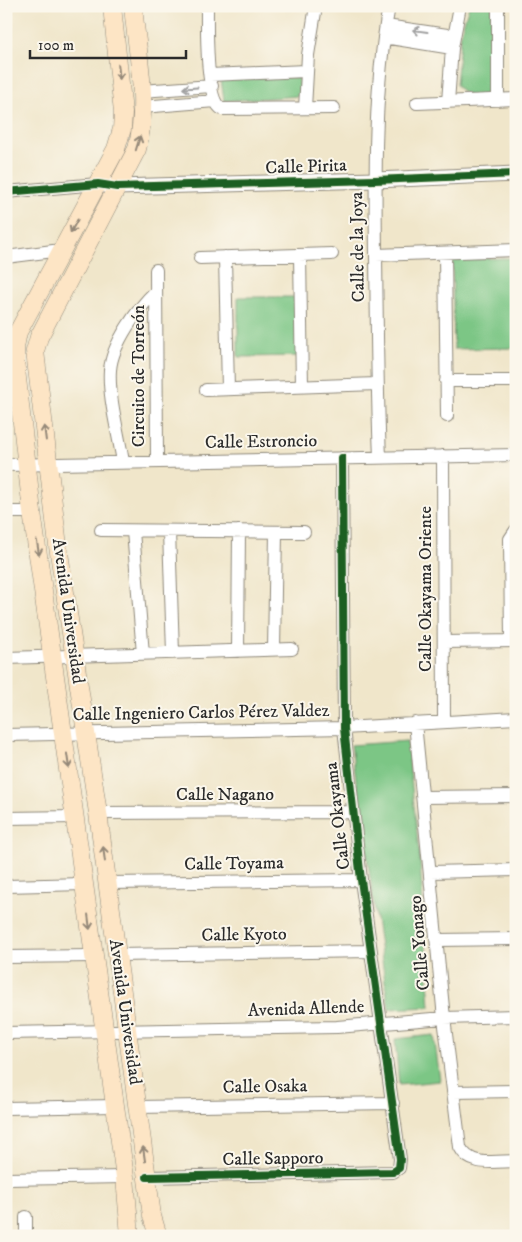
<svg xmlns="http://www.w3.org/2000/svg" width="522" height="1242" font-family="'IM FELL DW Pica',serif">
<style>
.park{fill:#7bc685;stroke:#537858}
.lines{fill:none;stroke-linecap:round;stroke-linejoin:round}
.minor-casing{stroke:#8e887a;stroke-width:14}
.tertiary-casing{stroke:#8e887a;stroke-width:17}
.secondary-casing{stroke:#8e887a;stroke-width:19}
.minor{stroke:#fff;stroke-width:12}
.tertiary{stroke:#fff;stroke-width:15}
.secondary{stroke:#fde5c5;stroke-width:18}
.cycleway-casing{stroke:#fbf7ec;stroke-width:11}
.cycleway{stroke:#1b5e20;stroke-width:8}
.oneway{stroke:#a0a0a0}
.oneway2{stroke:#948878}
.labels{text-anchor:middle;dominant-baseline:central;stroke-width:4;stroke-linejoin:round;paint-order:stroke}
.street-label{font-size:18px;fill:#2b2b2b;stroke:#fbf7ec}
</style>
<rect width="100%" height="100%" fill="#fbf7ec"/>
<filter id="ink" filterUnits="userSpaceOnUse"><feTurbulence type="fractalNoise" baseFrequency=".02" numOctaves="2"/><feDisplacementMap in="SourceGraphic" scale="10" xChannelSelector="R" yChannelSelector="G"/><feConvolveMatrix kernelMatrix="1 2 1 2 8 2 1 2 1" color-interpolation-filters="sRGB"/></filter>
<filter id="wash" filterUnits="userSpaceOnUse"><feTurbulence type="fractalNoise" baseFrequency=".0096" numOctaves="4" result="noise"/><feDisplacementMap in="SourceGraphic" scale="20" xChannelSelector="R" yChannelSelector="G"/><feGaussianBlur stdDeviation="1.12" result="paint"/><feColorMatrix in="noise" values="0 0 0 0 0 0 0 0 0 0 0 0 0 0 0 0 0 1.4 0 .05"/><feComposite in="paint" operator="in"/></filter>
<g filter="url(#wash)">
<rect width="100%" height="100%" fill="#f0e6ca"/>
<path class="park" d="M469,6H492L490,93C476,99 466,98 456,85L461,31Z
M299,77L301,96L224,101L221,79Z
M512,258L514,348L454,349L452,259Z
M238,297H302V356L238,357Z
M407,741L420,861L430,1007L389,1009L351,745Z
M434,1035L440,1081L399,1085L395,1039Z"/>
</g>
<g filter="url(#ink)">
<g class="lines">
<g class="minor-casing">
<path id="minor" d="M207,6C207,25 205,101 222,109L334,108
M386,26L454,36
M384,37L452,48
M210,75L306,71
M141,91L212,86
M498,100V6
M448,102L452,48L460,6
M417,103L516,99
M142,107L215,101
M305,108L308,55L316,6
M6,192L98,184
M445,253L447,416
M300,255L302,387
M376,255L516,250
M6,257L61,250
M225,257L228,389
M200,258L332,254
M156,270L157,462
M446,381H516
M206,390L377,384
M443,456L444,721
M380,457C377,390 377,323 376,256C375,172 374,89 389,6
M123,462C119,436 108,396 110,370C112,344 138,308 156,291
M6,465L516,455
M6,512H32
M101,530L304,532
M133,531L143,654
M169,531L173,653
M511,641L510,539L516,530
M444,642L516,641
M274,650L276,532
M238,651L239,531
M6,658L292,649
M415,723L444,1018L460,1147C470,1168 496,1161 516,1161
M6,735L344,728L516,718
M423,797L516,796
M98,813L352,812
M6,818L76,817
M431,872L516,870
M107,883L361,880
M6,886L84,884
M437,940L516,939
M117,955L371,951
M6,957L94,956
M6,1033L337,1027L444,1018L516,1016
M453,1092L516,1091
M138,1107L393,1103
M6,1108L115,1106
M147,1177L393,1172L399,1168L400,1159L361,880L344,728L342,458
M6,1179L125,1177
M26,1236V1217"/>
</g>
<g class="tertiary-casing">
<path id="tertiary" d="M98,184L117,187L375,180L516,174"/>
</g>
<g class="secondary-casing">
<path id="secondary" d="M112,6L123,113L122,129L116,149L18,332L15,347V360L32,512L125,1177L130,1236
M133,6C137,52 149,104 137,149L39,337L35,351L58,546L98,813L152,1216L158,1236"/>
</g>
<use href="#minor" class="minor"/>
<use href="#tertiary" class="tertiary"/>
<use href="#secondary" class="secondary"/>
<g class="cycleway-casing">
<path id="cycleway" d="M6,192L98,184L117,187L375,180L516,174
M147,1177L393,1172L399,1168L400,1159L361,880L344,728L342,458"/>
</g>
<use href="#cycleway" class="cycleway"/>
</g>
<defs><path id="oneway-shaft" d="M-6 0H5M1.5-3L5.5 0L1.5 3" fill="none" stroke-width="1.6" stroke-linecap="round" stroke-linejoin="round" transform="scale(1.25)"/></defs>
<g class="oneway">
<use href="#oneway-shaft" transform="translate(420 31) rotate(-172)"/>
<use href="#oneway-shaft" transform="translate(190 88) rotate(176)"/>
</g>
<g class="oneway2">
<use href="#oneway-shaft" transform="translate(119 72) rotate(84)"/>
<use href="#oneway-shaft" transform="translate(138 143) rotate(-73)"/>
<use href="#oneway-shaft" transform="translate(74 226) rotate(119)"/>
<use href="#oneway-shaft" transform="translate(45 433) rotate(-97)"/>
<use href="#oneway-shaft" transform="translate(38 548) rotate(81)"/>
<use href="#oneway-shaft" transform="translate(68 761) rotate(82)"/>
<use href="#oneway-shaft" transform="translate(104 854) rotate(-97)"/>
<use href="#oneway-shaft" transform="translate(89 922) rotate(83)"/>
<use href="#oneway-shaft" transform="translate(144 1154) rotate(-98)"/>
</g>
</g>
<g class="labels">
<g class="street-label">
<text transform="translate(306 167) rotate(-2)">Calle Pirita</text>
<text transform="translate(358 247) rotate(-91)">Calle de la Joya</text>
<text transform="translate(139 376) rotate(-90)">Circuito de Torreón</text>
<text transform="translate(261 442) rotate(-1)">Calle Estroncio</text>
<text transform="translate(426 589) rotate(-90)">Calle Okayama Oriente</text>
<text transform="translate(68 611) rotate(82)">Avenida Universidad</text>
<text transform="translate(201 713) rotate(-1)">Calle Ingeniero Carlos Pérez Valdez</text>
<text x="225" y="795">Calle Nagano</text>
<text transform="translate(338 816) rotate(-97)">Calle Okayama</text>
<text transform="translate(234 864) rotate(-1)">Calle Toyama</text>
<text transform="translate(244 935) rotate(-1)">Calle Kyoto</text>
<text transform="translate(420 943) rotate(-95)">Calle Yonago</text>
<text transform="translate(306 1009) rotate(-2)">Avenida Allende</text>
<text transform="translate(125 1012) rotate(82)">Avenida Universidad</text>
<text transform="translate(265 1087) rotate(-1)">Calle Osaka</text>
<text transform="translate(273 1159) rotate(-1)">Calle Sapporo</text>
</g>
</g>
<rect width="522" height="1242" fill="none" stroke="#fbf7ec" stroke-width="25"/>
<path d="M30 50v8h156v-8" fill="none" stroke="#2b2b2b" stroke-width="2.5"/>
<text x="38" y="50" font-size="15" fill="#2b2b2b" stroke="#fbf7ec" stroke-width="4" paint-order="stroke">100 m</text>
</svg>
